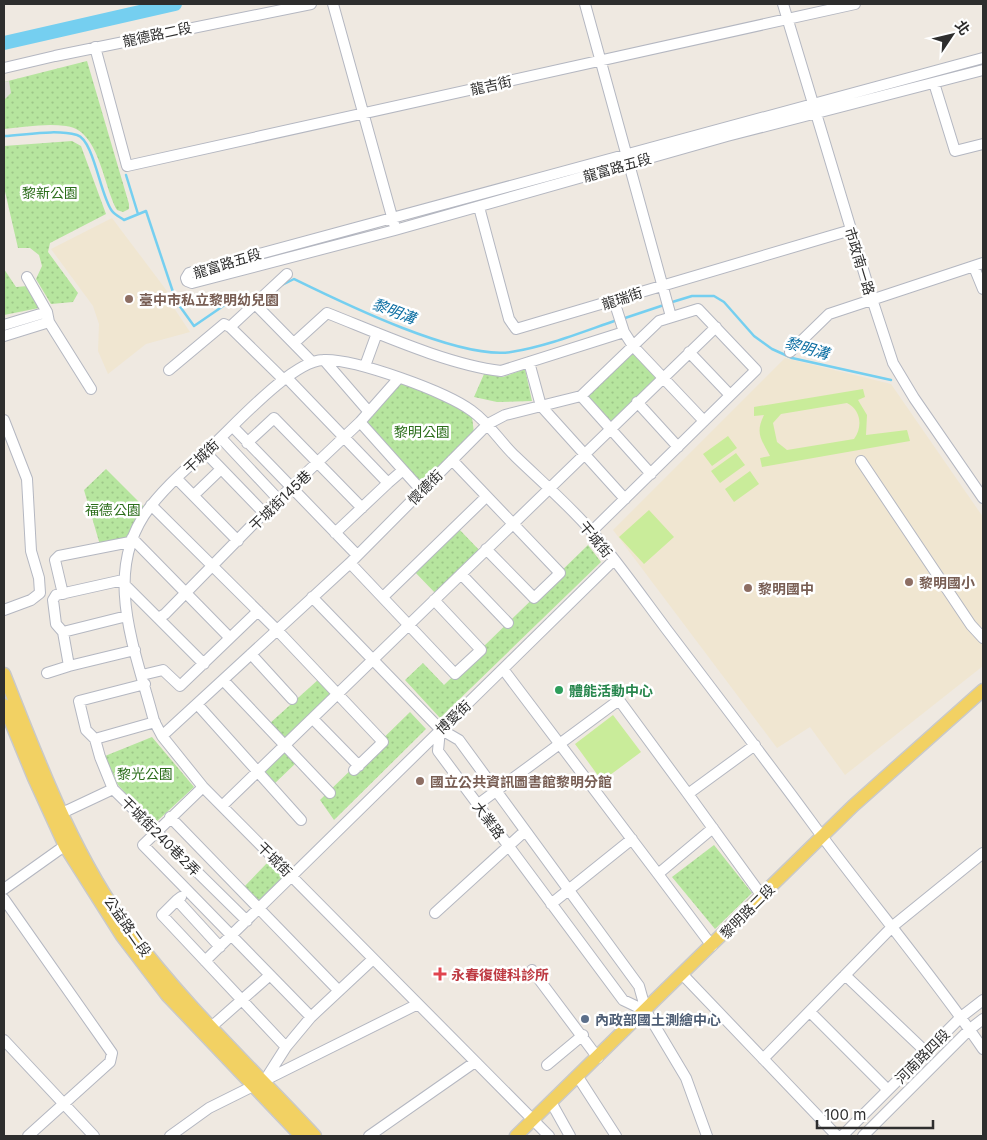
<svg xmlns="http://www.w3.org/2000/svg" width="987" height="1140" font-family="Inter,'Noto Sans TC',sans-serif">
<style>
.education{fill:#f0e6d1}
.green{fill:url(#green-dots)}
.pitch{fill:#c9ec9a;fill-rule:evenodd}
.plaza{fill:#dfdcd8}
.lines{fill:none;stroke-linecap:round;stroke-linejoin:round}
.stream{stroke:#75cff0;stroke-width:2.5}
.river{stroke:#75cff0;stroke-width:14}
.minor-casing{stroke:#b4b7c1;stroke-width:12}
.major-casing{stroke:#c9c9c9;stroke-width:15}
.minor{stroke:#fff;stroke-width:10}
.major{stroke:#f2d163;stroke-width:12}
.education-dot{fill:#8d6e63;stroke:#fff;stroke-width:2}
.leisure-dot{fill:#2e9e5b;stroke:#fff;stroke-width:2}
.health-dot{fill:#e0444e;stroke:#fff;stroke-width:2}
.service-dot{fill:#5c6f8a;stroke:#fff;stroke-width:2}
.labels{text-anchor:middle;dominant-baseline:central;stroke-width:5;stroke-linejoin:round;paint-order:stroke}
.street-label{font-size:14px;fill:#2e2e2e;stroke:#fff}
.park-label{font-size:14px;fill:#2c6e1b;stroke:#fff}
.education-label{font-size:14px;font-weight:bold;fill:#785e54;stroke:#fff;text-anchor:start}
.leisure-label{font-size:14px;font-weight:bold;fill:#27864d;stroke:#fff;text-anchor:start}
.health-label{font-size:14px;font-weight:bold;fill:#be3a42;stroke:#fff;text-anchor:start}
.service-label{font-size:14px;font-weight:bold;fill:#4e5e75;stroke:#fff;text-anchor:start}
.water-label{font-size:15px;font-style:italic;fill:#0d6fa3;stroke:#fff}
</style>
<defs>
<pattern id="green-dots" width="8" height="8" patternUnits="userSpaceOnUse" patternTransform="scale(1.25)"><rect width="8" height="8" fill="#b6e59e"/><path d="M2 2h.1M6 6h.1" fill="none" stroke="#9dc588" stroke-width="1.8" stroke-linecap="round"/></pattern>
</defs>
<rect width="100%" height="100%" fill="#efe9e1"/>
<path class="education" d="M112,218L167,291L174,308L190,332L146,344L108,374L98,351L99,324L93,306L51,249Z
M785,358L891,384L983,517V666L845,775L810,727L777,748L613,530Z"/>
<path class="green" d="M87,61L129,204V209L123,212L117,210C103,185 99,129 66,126C46,123 24,127 4,129V82Z
M72,141L81,146L106,214L50,243L48,252L78,293L73,302L51,304L36,279L42,266L39,255L30,248H18L4,187V146Z
M4,269L16,287L28,286L39,308L4,315Z
M634,351L660,377L612,423L587,396Z
M525,369L532,401L497,402L474,397L484,374L503,377Z
M399,383L457,404L472,417L474,433L421,486L363,422Z
M106,469L145,508L134,523L129,539L100,545L84,490Z
M457,527L481,552L437,595L413,570Z
M588,545L601,562L440,718L405,680L423,663L444,685Z
M319,679L332,694L286,741L269,724Z
M410,712L426,729L334,820L320,800Z
M152,737L194,787L154,824L118,785L105,756Z
M284,749L297,762L272,786L259,773Z
M714,845L752,893L715,929L672,877Z
M268,862L285,879L261,905L243,888Z"/>
<path class="pitch" d="M863,389L865,397L858,400L867,415L866,435L907,430L910,441L762,467L760,458L770,456C761,439 755,433 764,415L754,416V407ZM847,403C861,410 863,427 854,439L787,450L777,442L773,423L781,414Z
M728,436L737,448L712,466L703,454Z
M736,453L745,465L720,483L711,471Z
M750,471L759,484L734,502L725,489Z
M649,510L674,537L644,564L619,537Z
M613,715L641,752L602,781L575,744Z"/>
<path class="plaza" d="M9,81L11,93L4,100V82Z"/>
<g class="lines">
<path class="stream" d="M4,136C26,135 55,129 77,135C94,140 100,195 112,211C115,215 120,217 124,220L146,211L176,301L194,326L229,302L259,295
M126,175L138,214
M280,286L294,279C343,303 459,360 511,352C548,346 582,332 617,320
M669,303L692,296H714L724,302L754,336L772,349L792,358L891,380
M622,319L664,305"/>
<path class="river" d="M4,43L175,4"/>
<g class="minor-casing">
<path id="minor" d="M333,4L394,224
M585,4L670,313
M783,4L872,299L893,363L914,398L983,498
M95,47L127,166L855,4
M983,58L189,273L186,278L187,281L192,283L395,230L727,136L983,70
M4,68L55,56L311,4
M934,83L955,151L983,144
M479,207L509,319L516,329L851,230
M974,267L983,289
M27,277L47,312L49,322L91,389
M614,301L624,332L633,346L704,421
M255,304L312,362
M4,325L47,312
M230,327L287,274
M4,336L49,322
M294,343L327,313C378,333 448,365 501,371L624,332
M689,352L730,395
M790,352L829,314L983,263
M324,360L369,412
M529,362L541,406L625,499
M365,366L377,333
M169,370L224,324L230,327L284,380
M287,378L388,483L403,470L421,490
M581,396L651,474
M637,402L678,447
M4,420L27,479L31,551L39,578L40,593L31,600L4,610
M360,422L403,470
M233,427L357,555
M221,438L279,500
M247,443L274,418L362,508
M205,452L264,513
M452,460L560,573L534,598L486,549
M861,461L971,625L983,638
M177,479L238,541
M194,495L221,469
M151,505L277,630L383,742L354,770
M335,533L388,483
M132,538L230,638
M350,563L455,674L481,650L434,600
M461,574L508,623
M123,580L56,595L53,600L56,624L63,632L69,666L135,650
M124,584L204,664
M63,594L55,560L59,556L130,542
M312,597L440,729L459,740L639,986L646,1011L686,1078L707,1136
M383,597L486,497
M158,618L165,614L264,513L360,422L398,379
M63,632L127,616
M251,654L292,699
M503,669L658,874
M47,673L69,666
M142,675L163,670L180,686L258,611
M223,680L330,793
M197,704L301,820
M313,719L359,766
M155,722L95,739L100,757L113,789L247,921
M440,729L438,751L623,1000L646,1011
M162,736L350,563L488,424L505,415L581,396L659,321L698,309L756,370L592,531
M95,739L86,730L79,701L145,684
M755,745L688,794L762,896
M203,787L143,845L311,1017
M477,805L619,700L688,794
M222,806L716,327
M62,813L113,789
M170,817L339,991
M4,889L70,842
M181,897L177,900L220,947
M4,899L112,1053L110,1062L28,1136
M177,900L162,915L286,1047
M551,904L632,839
M435,913L525,831
M712,946L658,874L713,828
M205,961L614,560
M532,970L598,1058
M683,975L837,1136
M845,975L926,1052
M810,1012L888,1090
M210,1028L270,975
M4,1040L94,1136
M763,1059L893,926L983,853
M547,1065L583,1035
M578,1077L616,1136
M265,1080L286,1047L311,1017L373,959
M551,1102L570,1136
M170,1136L209,1108L418,1004
M369,1136L475,1062
M549,1136L203,787L162,736L154,721C136,651 100,571 150,507C167,485 190,465 211,447C235,425 292,361 323,360C354,358 447,392 472,411C490,424 500,442 516,457C542,482 570,506 593,533C619,564 643,598 667,630C715,693 763,756 810,820C866,897 929,970 983,1049
M842,1136L961,1017L983,1000
M863,1136L970,1029L983,1019"/>
</g>
<g class="major-casing">
<path id="major" d="M4,674C39,762 73,855 130,932C185,1006 252,1068 315,1136
M4,705L34,778L65,846L122,936L167,995L301,1136
M516,1136L853,806L983,690"/>
</g>
<use href="#minor" class="minor"/>
<use href="#major" class="major"/>
</g>
<g class="education-dot">
<circle cx="129" cy="299" r="5"/>
<circle cx="909" cy="582" r="5"/>
<circle cx="748" cy="588" r="5"/>
<circle cx="420" cy="781" r="5"/>
</g>
<circle class="leisure-dot" cx="559" cy="690" r="5"/>
<path class="health-dot" d="M437.5 966.5h5v5h5v5h-5v5h-5v-5h-5v-5h5z"/>
<circle class="service-dot" cx="585" cy="1019" r="5"/>
<g class="labels">
<g class="street-label">
<text transform="translate(157 34) rotate(-12)">龍德路二段</text>
<text transform="translate(491 85) rotate(-13)">龍吉街</text>
<text transform="translate(617 167) rotate(-16)">龍富路五段</text>
<text transform="translate(860 261) rotate(73)">市政南一路</text>
<text transform="translate(227 263) rotate(-17)">龍富路五段</text>
<text transform="translate(622 298) rotate(-18)">龍瑞街</text>
<text transform="translate(201 456) rotate(-43)">干城街</text>
<text transform="translate(425 487) rotate(-45)">懷德街</text>
<text transform="translate(280 500) rotate(-44)">干城街145巷</text>
<text transform="translate(596 539) rotate(50)">干城街</text>
<text transform="translate(453 717) rotate(-43)">博愛街</text>
<text transform="translate(489 820) rotate(53)">大業路</text>
<text transform="translate(161 836) rotate(45)">干城街240巷2弄</text>
<text transform="translate(275 859) rotate(45)">干城街</text>
<text transform="translate(747 911) rotate(-45)">黎明路二段</text>
<text transform="translate(128 926) rotate(55)">公益路二段</text>
<text transform="translate(922 1056) rotate(-45)">河南路四段</text>
</g>
<g class="park-label">
<text x="50" y="192">黎新公園</text>
<text x="422" y="431">黎明公園</text>
<text x="113" y="509">福德公園</text>
<text x="145" y="773">黎光公園</text>
</g>
<g class="education-label">
<text x="139" y="299">臺中市私立黎明幼兒園</text>
<text x="919" y="582">黎明國小</text>
<text x="758" y="588">黎明國中</text>
<text x="430" y="781">國立公共資訊圖書館黎明分館</text>
</g>
<g class="leisure-label">
<text x="569" y="690">體能活動中心</text>
</g>
<g class="health-label">
<text x="451" y="974">永春復健科診所</text>
</g>
<g class="service-label">
<text x="595" y="1019">內政部國土測繪中心</text>
</g>
<g class="water-label">
<text transform="translate(394 311) rotate(21)">黎明溝</text>
<text transform="translate(807 348) rotate(16)">黎明溝</text>
</g>
</g>
<rect width="987" height="1140" fill="none" stroke="#2e2e2e" stroke-width="10"/>
<g transform="translate(952 35) rotate(55)" stroke="#ffffff" stroke-width="4" paint-order="stroke">
<path d="M0-4L9 19L0 12L-9 19Z" fill="#2e2e2e"/>
<text y="-8" font-size="14" font-weight="bold" text-anchor="middle" fill="#2e2e2e">北</text>
</g>
<path d="M817 1120v8h116v-8" fill="none" stroke="#2e2e2e" stroke-width="2.5"/>
<text x="824" y="1120" font-size="15" fill="#2e2e2e" stroke="#ffffff" stroke-width="4" paint-order="stroke">100 m</text>
</svg>
